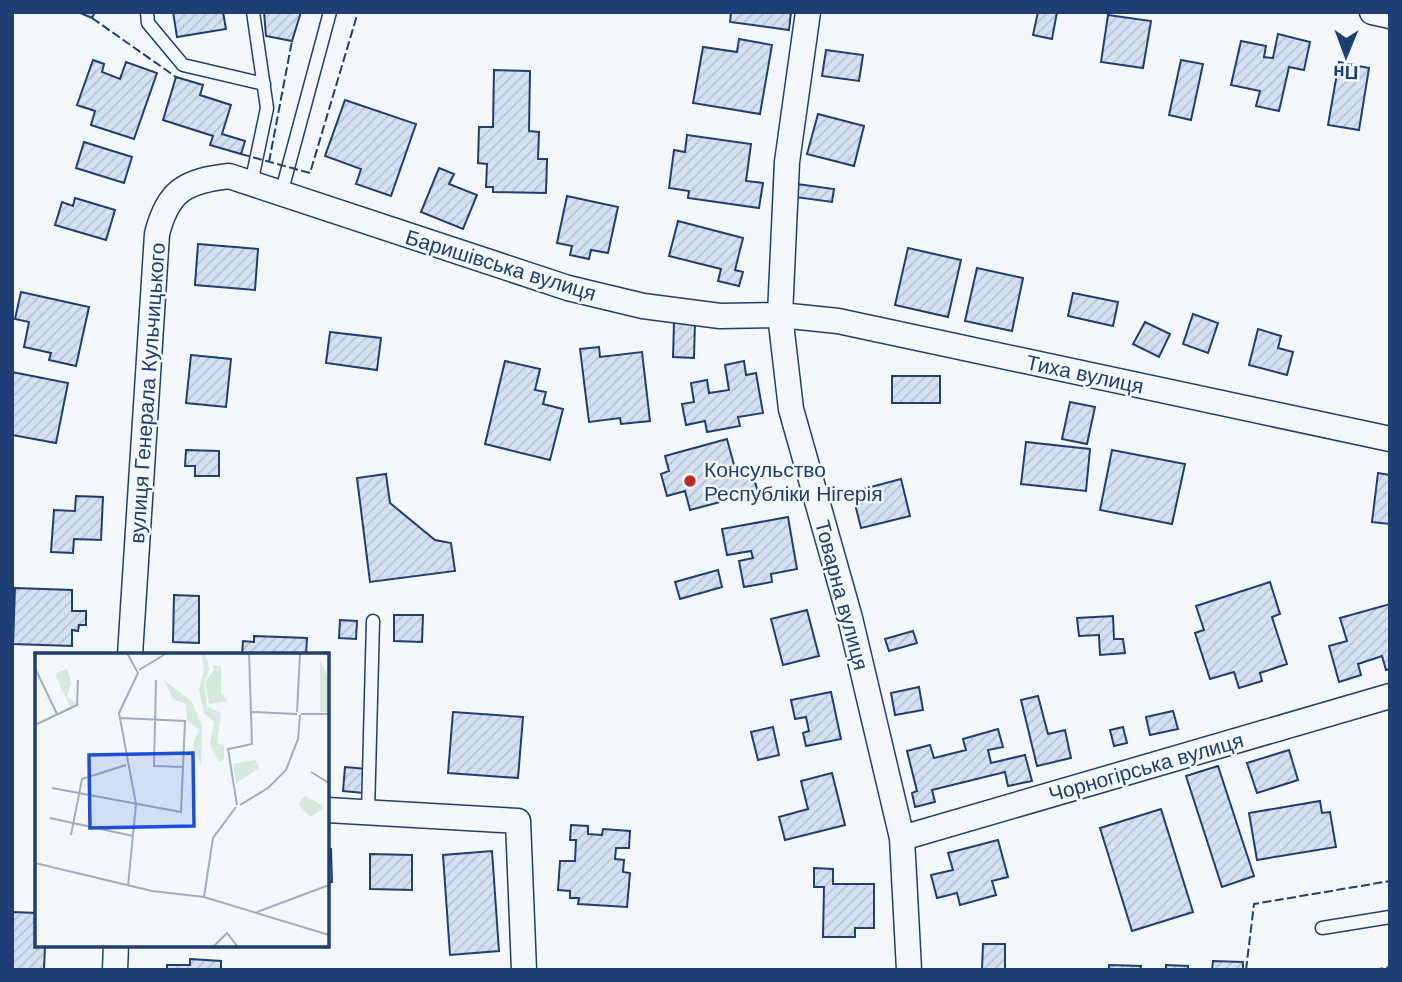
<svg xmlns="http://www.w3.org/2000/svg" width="1402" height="982" font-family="Arial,sans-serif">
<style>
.building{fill:url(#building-hatch);stroke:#1d3f73;stroke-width:2}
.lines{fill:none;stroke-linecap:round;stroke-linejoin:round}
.lane-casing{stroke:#1d3f73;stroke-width:15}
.street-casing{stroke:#1d3f73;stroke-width:27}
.lane{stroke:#f4f7fb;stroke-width:12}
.street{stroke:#f4f7fb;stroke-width:24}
.fence{stroke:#1d3f73;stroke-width:2;stroke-dasharray:9 3.5;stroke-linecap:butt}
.poi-dot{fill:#c62828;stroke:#f4f7fb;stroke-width:2.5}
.labels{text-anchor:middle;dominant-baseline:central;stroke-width:5;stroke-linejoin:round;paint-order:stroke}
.street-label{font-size:21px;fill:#1d3f73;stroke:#f4f7fb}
.poi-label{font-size:21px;fill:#1d3f73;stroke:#f4f7fb;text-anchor:start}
.inset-road{fill:none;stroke:#9eadc5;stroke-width:2}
.view{fill:#1d4ed8;fill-opacity:0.15;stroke:#1d4ed8;stroke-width:3.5}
.inset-edge{fill:none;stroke:#1d3f73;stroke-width:3.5}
</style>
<defs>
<pattern id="building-hatch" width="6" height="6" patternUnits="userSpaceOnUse" patternTransform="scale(1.75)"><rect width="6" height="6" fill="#d5e0f0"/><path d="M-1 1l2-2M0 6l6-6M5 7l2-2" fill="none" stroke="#b6c1d1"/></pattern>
</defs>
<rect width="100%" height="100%" fill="#f4f7fb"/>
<path class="building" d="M78,12H95L92,18Z
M173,12H223L226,29L177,37Z
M264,12H301L292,41L266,36Z
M731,12H791L789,30L730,22Z
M1038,12H1057L1052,39L1033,35Z
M1108,15L1151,21L1143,68L1101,62Z
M1278,34L1310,42L1304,70L1289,67L1279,111L1256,106L1260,91L1231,85L1241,41L1266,46L1264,57L1273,58Z
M739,39L772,45L760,114L693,103L703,47L737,52Z
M826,50L863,55L859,81L822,76Z
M93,60L104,64L102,72L120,79L126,62L157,73L134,139L91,125L95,111L77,105Z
M1181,60L1203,64L1191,120L1169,115Z
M1339,62L1369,68L1359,130L1328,125Z
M494,70L530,71L529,131L539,132L538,159H547L546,193L493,192V187H486L487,164L478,163L479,127H493Z
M176,77L203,85L200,95L231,105L222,134L245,141L241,154L210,145L213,136L163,120Z
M345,100L416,124L391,196L356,184L361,169L325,156Z
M818,114L864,126L854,166L807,154Z
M687,135L751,144L746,181L763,183L759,208L688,198L689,191L669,188L674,150L685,152Z
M84,142L132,157L124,183L76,168Z
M439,168L454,174L449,184L477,195L463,229L421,212Z
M797,184L834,189L832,202L795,197Z
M567,196L618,207L608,253L591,250L589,259L570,255L572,246L557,243Z
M75,198L115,210L106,240L55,225L62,202L73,206Z
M678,221L743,238L735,270L743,272L739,286L718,281L721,269L669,256Z
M198,244L258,249L255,290L195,285Z
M908,248L961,260L948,317L895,305Z
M977,268L1023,278L1012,331L965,321Z
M21,292L89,307L76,366L49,360L51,353L24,347L29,322L15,319Z
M1073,293L1118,302L1113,326L1068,316Z
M1193,314L1218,323L1208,353L1183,344Z
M674,322L695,323L694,358L673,357Z
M1145,322L1170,334L1159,357L1133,344Z
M1258,329L1281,336L1278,348L1293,352L1287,375L1249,365Z
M330,332L381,338L377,370L326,363Z
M599,347L600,357L642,352L650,421L621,424L620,418L589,422L580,349Z
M191,355L231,359L226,407L186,403Z
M505,361L540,369L535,390L546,392L543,404L563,409L550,460L485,444Z
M744,361L746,375L756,373L763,413L738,417L740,426L707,432L705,421L686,425L682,404L694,402L691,383L707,380L709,393L729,390L725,365Z
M12,372L68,383L56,443L12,435Z
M892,376H940V403H892Z
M1070,402L1095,407L1087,444L1062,439Z
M727,439L737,476L752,472L758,492L690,510L685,491L667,496L661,474L669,471L665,456Z
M1026,442L1090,449L1086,491L1021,484Z
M186,450L219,451V476H195V466H185Z
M1112,450L1185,464L1172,524L1100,510Z
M1378,473L1390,475V524L1372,522Z
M386,474L390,503L435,540L451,543L455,571L370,582L357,478Z
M901,479L910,516L861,528L852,492Z
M76,496L103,497L101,540L74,539L73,553L51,552L54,510L75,511Z
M788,517L797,569L771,574L772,582L744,587L739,561L753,558L751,551L727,555L722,529Z
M718,570L722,587L680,599L675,582Z
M1270,582L1280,614L1272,617L1287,664L1260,673L1262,681L1239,688L1234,672L1210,679L1195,633L1204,630L1196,606Z
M15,588L72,590V611H86V625H79L78,631L72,630V646L13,644Z
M174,595L199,596V643L173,642Z
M1390,604V669L1386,670L1382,656L1358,664L1361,675L1339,682L1329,646L1347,641L1340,618Z
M807,610L819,656L783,665L771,619Z
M394,615H423L422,642L394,641Z
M1113,616L1114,639H1123L1125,653L1100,655L1099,635L1079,636L1077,618Z
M340,620L357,621L356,639L339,638Z
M913,631L917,643L889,651L885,639Z
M254,636L307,638L306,655H242L243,641L254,642Z
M919,687L923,710L895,715L891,693Z
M831,692L841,739L806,746L803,733L809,731L806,717L795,719L791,700Z
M1038,696L1048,734L1065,730L1071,758L1037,766L1021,700Z
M1173,711L1178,729L1150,735L1146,717Z
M453,712L523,717L518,778L448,773Z
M773,727L779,755L758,760L751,732Z
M1123,727L1127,743L1114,746L1110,730Z
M998,729L1003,747L988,750L991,763L1025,755L1032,781L1008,786L1005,772L932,790L935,802L915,807L912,793L917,791L907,751L930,745L934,758L966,750L963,739Z
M1289,750L1298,780L1257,793L1247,763Z
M1218,766L1254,876L1222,887L1186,776Z
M345,767L366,769L364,793L343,791Z
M832,773L845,825L785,840L779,817L808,809L801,781Z
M1320,801L1322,813L1330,812L1336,847L1257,860L1249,813Z
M1161,809L1193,912L1132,931L1100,828Z
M571,825L588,826V834L602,835L603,829L630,831L629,848H616L615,859L624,860L623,872L630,873L627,907L578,904L579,898H570V891L558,890L560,861H575L576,840H570Z
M998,840L1008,877L992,881L996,895L960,905L957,893L937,898L931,875L953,870L948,853Z
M36,843H37V880H35Z
M327,849H331L332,882H327Z
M492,851L499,951L450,955L443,855Z
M370,854L412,855V890L370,889Z
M814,868L833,869V884H874V928H855V937H823L824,887H814Z
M12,912L37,913V945H45L44,970H12Z
M983,944H1005V970H982Z
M190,959L221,961V970H167V965H190Z
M1213,961L1243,962V970H1212Z
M1109,965L1141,966L1140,970H1109Z
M1166,965L1188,966V970H1166Z"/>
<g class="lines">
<g class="lane-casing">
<path id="lane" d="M147,12L148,23L183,65L264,84
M251,184L267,108L253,12
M281,194L330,12
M368,813L373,621
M1322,928L1390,917"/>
</g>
<g class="street-casing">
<path id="street" d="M808,12L787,162L780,315L791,409L850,618L902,838L909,970
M1372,12L1390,16
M130,655L157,234C168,190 186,181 229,176L568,288L643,306L720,316L780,315L838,321L1390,439
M327,810L518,821L524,970
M902,838L1390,696
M115,970L116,945"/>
</g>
<use href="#lane" class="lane"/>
<use href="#street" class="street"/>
<path class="fence" d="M92,18L176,77
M241,154L310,173L358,12
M269,162L292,41
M1246,970L1254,904L1390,881
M1374,970L1390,967"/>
</g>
<circle class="poi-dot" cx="690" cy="481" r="7"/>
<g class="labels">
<g class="street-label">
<text transform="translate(501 265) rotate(17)">Баришівська вулиця</text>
<text transform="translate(1085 374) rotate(12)">Тиха вулиця</text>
<text transform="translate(147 393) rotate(-86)">вулиця Генерала Кульчицького</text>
<text transform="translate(842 595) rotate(75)">Товарна вулиця</text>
<text transform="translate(1146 767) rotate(-16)">Чорногірська вулиця</text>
</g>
<g class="poi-label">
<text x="704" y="469">Консульство<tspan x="704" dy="24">Республіки Нігерія</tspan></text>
</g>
</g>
<g transform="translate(35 653)">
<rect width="294" height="294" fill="#f4f7fb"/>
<path d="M285,8L294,25V59H285ZM177,12L186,13V40L192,48L174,51L170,29L179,17ZM220,107L224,115L201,130L198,111Z" fill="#d7e8df"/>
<path d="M166,0H169L175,15L169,29L172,53L186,60L182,90L189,92V106L184,109L175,92L179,69L169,60L164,36L169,15ZM32,16L36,30L32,43L42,52L35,54L20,21ZM129,27L157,49L167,73L166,111L158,92L164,77L152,67L151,51L138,46Z" fill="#d7e8df"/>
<path d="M270,143L287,152L288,156L275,164L263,151Z" fill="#d7e8df"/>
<path class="inset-road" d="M92,0L103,20L84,60L101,151L93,233M0,15L22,61M104,17L132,0M121,27L119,113L149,114M217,59L262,61M262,59L265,0M266,61H294M0,72L42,52L43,27M276,119L294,130M17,135L146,159L150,68L85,65M202,152L193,96L217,91L214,0M205,152L233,135L251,117L263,86L265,62M15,165L98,183M36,182L47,126L91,112M0,210L117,238L169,244L294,282M169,244L178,185L201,154M222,259L294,232M178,294L192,280L203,294"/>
<path class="view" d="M158,100L159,173L55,175L54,102Z"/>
<rect width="294" height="294" class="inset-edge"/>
</g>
<rect width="1402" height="982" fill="none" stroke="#1d3f73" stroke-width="28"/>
<g transform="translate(1346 56) rotate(181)" stroke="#f4f7fb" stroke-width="5" paint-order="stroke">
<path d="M0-5L12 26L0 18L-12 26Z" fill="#1d3f73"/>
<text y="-10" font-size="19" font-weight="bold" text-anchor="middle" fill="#1d3f73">Пн</text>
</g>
</svg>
